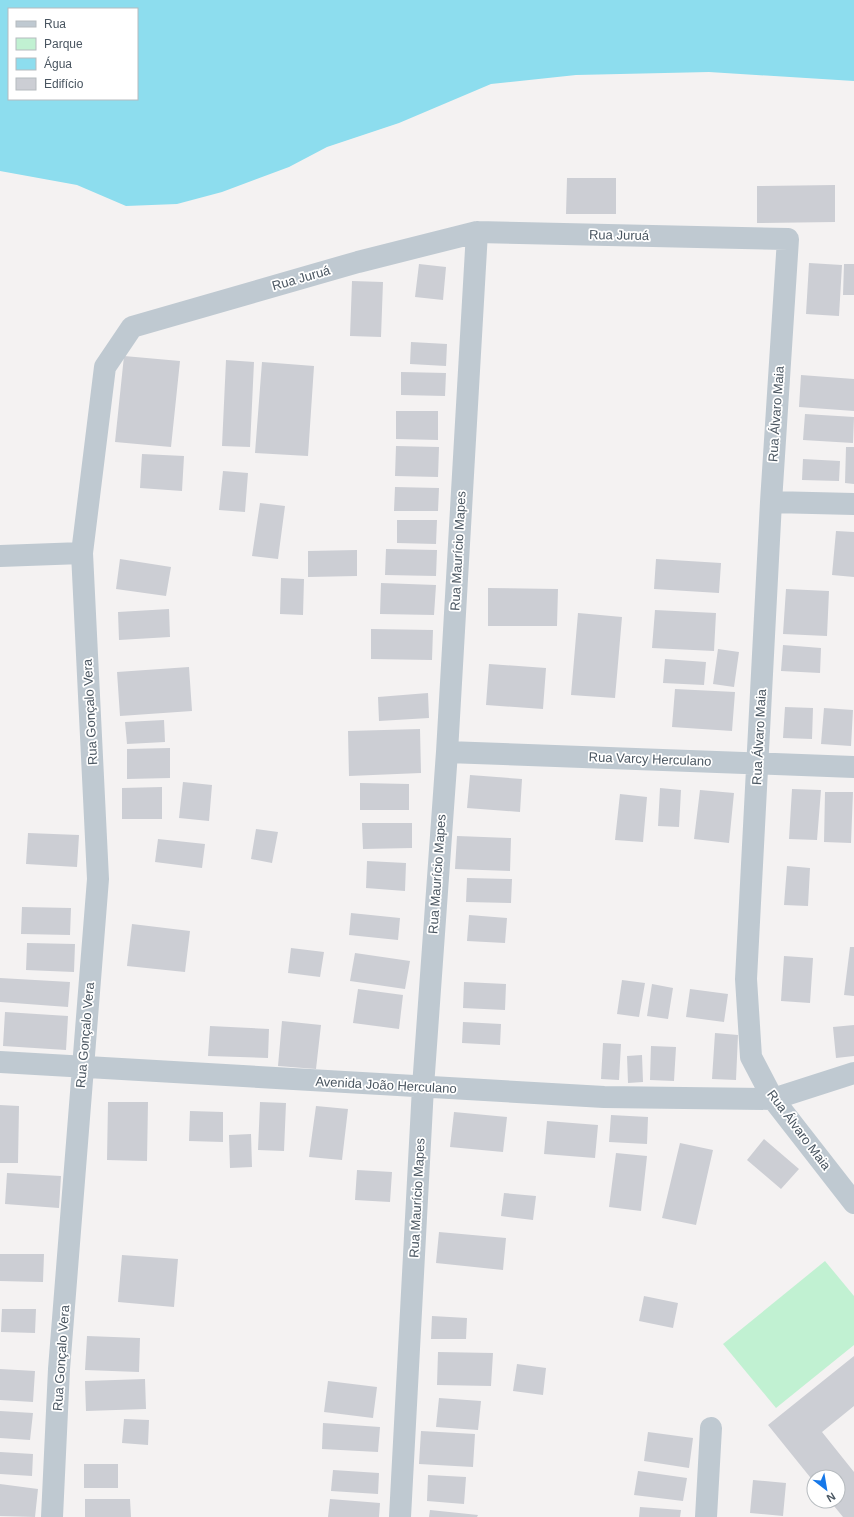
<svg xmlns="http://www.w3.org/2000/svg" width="854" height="1517" font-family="Helvetica,sans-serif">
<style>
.green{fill:#c1f1d2}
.water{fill:#8dddee;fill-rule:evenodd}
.building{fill:#ccced4}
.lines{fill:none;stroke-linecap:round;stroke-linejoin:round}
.minor{stroke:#bfc9d1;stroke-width:22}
.labels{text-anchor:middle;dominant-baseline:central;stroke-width:3.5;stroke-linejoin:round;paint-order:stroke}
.street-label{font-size:13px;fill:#495560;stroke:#fff}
</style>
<rect width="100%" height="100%" fill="#f4f2f2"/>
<path class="green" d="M825,1261L854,1296V1345L776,1408L723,1344Z"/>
<path class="water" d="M0,0H854V81L709,72L576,75L491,84L399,123L327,147L289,167L222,192L177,204L126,206L77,185L0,171ZM9,9H137V99H9Z"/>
<path class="building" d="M567,178H616V214H566Z
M835,185V222L757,223V186Z
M809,263L842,265L839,316L806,314Z
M419,264L446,267L443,300L415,297Z
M844,264H854V295H843Z
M352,281L383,282L381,337L350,336Z
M411,342L447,344L446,366L410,364Z
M124,356L180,361L171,447L115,442Z
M226,360L254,362L250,447L222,446Z
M262,362L314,366L308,456L255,453Z
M401,372L446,373L445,396L401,395Z
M801,375L854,379V411L799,407Z
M396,411H438V440L396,439Z
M805,414L854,417L853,443L803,440Z
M396,446L439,447L438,477L395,476Z
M846,447H854V484L845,483Z
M142,454L184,456L182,491L140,488Z
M803,459L840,461L839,481L802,480Z
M223,471L248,473L245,512L219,510Z
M395,487L439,488L438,511H394Z
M260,503L285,506L278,559L252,556Z
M397,520H437L436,544L397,543Z
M836,531L854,532V577L832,575Z
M386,549L437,550L436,576L385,575Z
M357,550V576L308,577V551Z
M120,559L171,567L166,596L116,589Z
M656,559L721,563L719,593L654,589Z
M281,578L304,579L303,615L280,614Z
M381,583L436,585L434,615L380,614Z
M488,588L558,589L557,626H488Z
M786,589L829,591L827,636L783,634Z
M169,609L170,637L119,640L118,612Z
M655,610L716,613L714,651L652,648Z
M578,613L622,617L615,698L571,695Z
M371,629L433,630L432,660L371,659Z
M783,645L821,648L820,673L781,671Z
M718,649L739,652L734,687L713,684Z
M665,659L706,662L704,685L663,683Z
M489,664L546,668L543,709L486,705Z
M189,667L192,711L120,716L117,672Z
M675,689L735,692L732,731L672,727Z
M428,693L429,718L379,721L378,697Z
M785,707L813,708L812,739L783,738Z
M824,708L853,710L851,746L821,744Z
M164,720L165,742L127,744L125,722Z
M420,729L421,773L349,776L348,731Z
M170,748V778L127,779V749Z
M470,775L522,779L520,812L467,808Z
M183,782L212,785L209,821L179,818Z
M360,783L409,784V810H360Z
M162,787V819H122V788Z
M660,788L681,790L679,827L658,826Z
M792,789L821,790L817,840L789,839Z
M700,790L734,793L729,843L694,839Z
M825,792H853L851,843L824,842Z
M620,794L647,797L643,842L615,840Z
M362,823H412V848L363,849Z
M256,829L278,832L272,863L251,859Z
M28,833L79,835L77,867L26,864Z
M457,836L511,838L510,871L455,869Z
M158,839L205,844L202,868L155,862Z
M367,861L406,863L405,891L366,888Z
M787,866L810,868L808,906L784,905Z
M467,878L512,879L511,903L466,902Z
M22,907L71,908L70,935L21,934Z
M351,913L400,918L398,940L349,935Z
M469,915L507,918L505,943L467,941Z
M132,924L190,931L185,972L127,966Z
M27,943L75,944L74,972L26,970Z
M850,947H854V996L844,995Z
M291,948L324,952L320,977L288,973Z
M355,953L410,961L405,989L350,981Z
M784,956L813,958L810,1003L781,1001Z
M0,978L70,982L68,1007L0,1002Z
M622,980L645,983L639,1017L617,1014Z
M464,982L506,984L505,1010L463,1008Z
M652,984L673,988L668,1019L647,1016Z
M358,989L403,995L399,1029L353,1023Z
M690,989L728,994L724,1022L686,1017Z
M5,1012L68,1016L66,1050L3,1046Z
M282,1021L321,1025L316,1069L278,1066Z
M463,1022L501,1024L500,1045L462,1043Z
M854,1025V1056L836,1058L833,1027Z
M210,1026L269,1029L268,1058L208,1056Z
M715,1033L738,1035L736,1080L712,1079Z
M603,1043L621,1044L619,1080L601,1079Z
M651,1046L676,1047L674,1081L650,1080Z
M642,1055L643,1082L628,1083L627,1056Z
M108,1102H148L147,1161L107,1160Z
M260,1102L286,1103L284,1151L258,1150Z
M0,1105L19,1106L18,1163H0Z
M316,1106L348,1109L342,1160L309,1157Z
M190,1111L223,1112V1142L189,1141Z
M454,1112L507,1117L503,1152L450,1147Z
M611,1115L648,1117L647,1144L609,1142Z
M547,1121L598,1125L595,1158L544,1154Z
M251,1134L252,1167L230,1168L229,1135Z
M764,1139L799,1169L781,1189L747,1160Z
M680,1143L713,1150L696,1225L662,1218Z
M616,1153L647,1156L641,1211L609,1207Z
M357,1170L392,1172L390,1202L355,1200Z
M7,1173L61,1176L59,1208L5,1204Z
M504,1193L536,1196L533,1220L501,1216Z
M439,1232L506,1238L503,1270L436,1263Z
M0,1254H44L43,1282L0,1281Z
M122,1255L178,1259L174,1307L118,1302Z
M644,1296L678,1303L673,1328L639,1321Z
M2,1309H36L35,1333L1,1332Z
M432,1316L467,1318L466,1339H431Z
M87,1336L140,1338L139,1372L85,1370Z
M438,1352L493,1353L491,1386L437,1385Z
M854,1356V1406L822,1432L854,1472V1517H843L830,1501H838V1477H814V1482L768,1425Z
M517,1364L546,1368L543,1395L513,1391Z
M0,1369L35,1371L33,1402L0,1400Z
M145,1379L146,1409L86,1411L85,1381Z
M328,1381L377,1387L373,1418L324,1412Z
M439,1398L481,1401L478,1430L436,1427Z
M0,1411L33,1413L30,1440L0,1438Z
M124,1419L149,1420L148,1445L122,1443Z
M323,1423L380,1427L378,1452L322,1449Z
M421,1431L475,1434L473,1467L419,1464Z
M648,1432L693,1438L689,1468L644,1461Z
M0,1452L33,1454L32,1476L0,1474Z
M84,1464H118V1488H84Z
M333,1470L379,1473L378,1494L331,1491Z
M638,1471L687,1478L683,1501L634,1495Z
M428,1475L466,1477L464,1504L427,1501Z
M753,1480L786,1483L783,1516L750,1513Z
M0,1484L38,1489L35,1517L0,1516Z
M85,1499H130L131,1517H85Z
M330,1499L380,1503L379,1517H328Z
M640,1507L681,1510L680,1517H639Z
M430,1510L478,1515L477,1517H429Z"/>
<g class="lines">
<path class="minor" d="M771,502L854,504
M0,556L82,553
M447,752L854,767
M0,1062L604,1097L773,1099L854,1073
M52,1517L59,1369L98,879L82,553L105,367L132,327L358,262L477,232L788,239L771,502L746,979L751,1057L773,1099L854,1203
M400,1517L423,1087L447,752L477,232
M706,1517L711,1428"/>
</g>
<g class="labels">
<g class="street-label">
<text transform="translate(619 235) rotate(1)">Rua Juruá</text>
<text transform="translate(301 278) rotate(-16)">Rua Juruá</text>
<text transform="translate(776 414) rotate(-86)">Rua Álvaro Maia</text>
<text transform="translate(458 551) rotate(-87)">Rua Maurício Mapes</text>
<text transform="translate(90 712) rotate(-93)">Rua Gonçalo Vera</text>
<text transform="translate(759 737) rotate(-87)">Rua Álvaro Maia</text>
<text transform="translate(650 759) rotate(2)">Rua Varcy Herculano</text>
<text transform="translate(437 874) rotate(-86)">Rua Maurício Mapes</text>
<text transform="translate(85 1035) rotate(-85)">Rua Gonçalo Vera</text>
<text transform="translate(386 1085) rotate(3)">Avenida João Herculano</text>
<text transform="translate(799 1130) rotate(53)">Rua Álvaro Maia</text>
<text transform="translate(417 1198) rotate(-87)">Rua Maurício Mapes</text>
<text transform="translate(61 1358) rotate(-86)">Rua Gonçalo Vera</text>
</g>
</g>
<rect x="8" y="8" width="130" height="92" fill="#ffffff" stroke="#b6bbbf"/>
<rect x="16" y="21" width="20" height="6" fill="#bfc9d1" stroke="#b6bbbf"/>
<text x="44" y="28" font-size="12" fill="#495560">Rua</text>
<rect x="16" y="38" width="20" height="12" fill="#c1f1d2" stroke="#b6bbbf"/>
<text x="44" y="48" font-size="12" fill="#495560">Parque</text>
<rect x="16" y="58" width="20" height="12" fill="#8dddee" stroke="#b6bbbf"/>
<text x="44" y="68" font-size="12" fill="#495560">Água</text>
<rect x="16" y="78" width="20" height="12" fill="#ccced4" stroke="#b6bbbf"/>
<text x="44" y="88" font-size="12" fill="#495560">Edifício</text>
<g transform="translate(826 1489) rotate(149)"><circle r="19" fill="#ffffff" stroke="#b6bbbf"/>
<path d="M0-3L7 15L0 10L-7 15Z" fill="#1678e9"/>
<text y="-6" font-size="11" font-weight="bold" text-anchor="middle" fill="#495560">N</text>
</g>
</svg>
